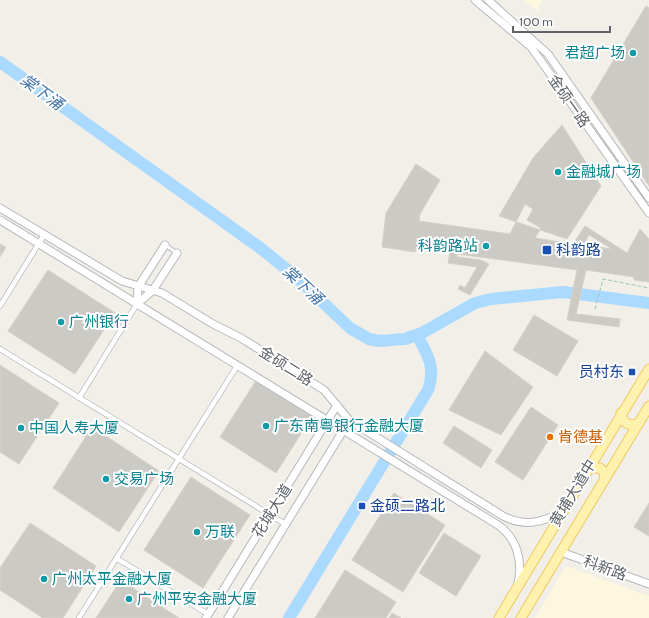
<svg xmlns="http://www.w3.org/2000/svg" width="649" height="618" font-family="Cabin,'Noto Sans SC',sans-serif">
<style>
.commercial{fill:#fef7e0}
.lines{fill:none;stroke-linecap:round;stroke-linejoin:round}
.river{stroke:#aadaff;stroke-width:12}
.building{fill:#cccac5;stroke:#d6d1c6;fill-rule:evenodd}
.service-casing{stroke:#b5b8bc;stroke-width:5}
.pedestrian-casing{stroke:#b5b8bc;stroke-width:6}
.tertiary-casing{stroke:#b5b8bc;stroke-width:9}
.primary-casing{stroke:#f2c960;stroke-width:11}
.path{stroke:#9cc7a9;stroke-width:1;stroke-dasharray:4 2;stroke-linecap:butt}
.service{stroke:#fff;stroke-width:3}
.pedestrian{stroke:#fff;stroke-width:4.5}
.tertiary{stroke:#fff;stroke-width:7}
.primary{stroke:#fff2af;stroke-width:9}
.culture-dot{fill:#0f9aa8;stroke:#fff;stroke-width:1.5}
.transit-dot{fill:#1a4fb4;stroke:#fff;stroke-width:1.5}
.food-dot{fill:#e8710a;stroke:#fff;stroke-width:1.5}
.labels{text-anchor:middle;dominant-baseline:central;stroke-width:4;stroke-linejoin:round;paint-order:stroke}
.culture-label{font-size:15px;fill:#0d838f;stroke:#fff;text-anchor:start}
.street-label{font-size:15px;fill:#5f6368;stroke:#fff}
.transit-label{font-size:15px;fill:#164399;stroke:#fff;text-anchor:start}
.food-label{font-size:15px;fill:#c56008;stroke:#fff;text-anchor:start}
.water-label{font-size:16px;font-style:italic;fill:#4174aa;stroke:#fff}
</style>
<rect width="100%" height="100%" fill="#f1efe8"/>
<path class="commercial" d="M522,0H543L537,11Z
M566,566L649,596V618H535Z"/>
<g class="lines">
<path class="river" d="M0,62L259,247L295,276L350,328L369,339L379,341L405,339L422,333L475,303L491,299L563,292L649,303
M289,618L428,390C436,367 428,356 417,335"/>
</g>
<path class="building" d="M646,6L649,8V186L591,98Z
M562,125L601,186L567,239L499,216L533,158Z
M416,164L440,180L420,214L419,221L510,234L525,204L533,209L527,220L541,228L535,238L573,244L585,226L627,253L640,229L649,239V282L634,280V277L586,270L576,314L620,319L619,327L567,320L577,270L457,254V257L481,260L489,264L470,295L458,289L460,285L465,288L477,267L448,263L450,252L416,247L415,252L382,247L386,213ZM589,235L612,249L583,245Z
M0,244L6,247L0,257Z
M48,270L115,313L75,374L8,331Z
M534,315L578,341L557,376L513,350Z
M485,351L533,387L501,435L449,410Z
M0,365L59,403L19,464L0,452Z
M257,379L313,415L276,473L220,437Z
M531,407L558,425L523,480L495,462Z
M454,426L492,450L481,468L443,443Z
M92,427L159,471L119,532L53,488Z
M191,477L250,515L203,588L144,550Z
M394,493L445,525L403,592L352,560Z
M649,503V536L634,527Z
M30,523L96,566L63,618H43L0,590V568Z
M444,533L481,556L456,596L419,573Z
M345,570L396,602L386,618H315Z
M121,580L179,618H96Z
M392,613L401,618H389Z"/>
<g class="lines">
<g class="service-casing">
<path id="service" d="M165,245L177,253"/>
</g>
<g class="pedestrian-casing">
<path id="pedestrian" d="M0,306L44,235
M0,349L285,524
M79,398L137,304
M116,558L208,614
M79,618L237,366"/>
</g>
<g class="tertiary-casing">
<path id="tertiary" d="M475,0L531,47L649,213
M488,0L548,54L649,198
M0,208L122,281L162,293L213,324L241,338L324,390L349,420L503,516C524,527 543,523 563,511
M0,220L498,525C517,538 523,561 518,583
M137,304L138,287L165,245
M137,304L153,290L177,253
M561,552L649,584
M206,618L337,405
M228,618L346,426"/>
</g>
<g class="primary-casing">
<path id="primary" d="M621,413C622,423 629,427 639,423
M588,468H600L604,472L605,478
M499,618L649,369
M521,618L649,406"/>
</g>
<path class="path" d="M595,309L603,279L649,288"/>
<use href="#service" class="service"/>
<use href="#pedestrian" class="pedestrian"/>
<use href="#tertiary" class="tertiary"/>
<use href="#primary" class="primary"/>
</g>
<g class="culture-dot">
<circle cx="633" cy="53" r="4"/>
<circle cx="558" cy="172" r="4"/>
<circle cx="486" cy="246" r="4"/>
<circle cx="61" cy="322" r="4"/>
<circle cx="266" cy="426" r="4"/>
<circle cx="21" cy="428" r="4"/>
<circle cx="106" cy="479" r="4"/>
<circle cx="197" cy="532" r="4"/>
<circle cx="44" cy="579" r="4"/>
<circle cx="129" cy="599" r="4"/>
</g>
<g class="transit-dot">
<rect x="542" y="245" width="10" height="10" rx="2"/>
<rect x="628" y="368" width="8" height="8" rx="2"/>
<rect x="358" y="502" width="8" height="8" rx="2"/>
</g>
<circle class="food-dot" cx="550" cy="437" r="4"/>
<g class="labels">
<g class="culture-label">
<text x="625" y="53" text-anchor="end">君超广场</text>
<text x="566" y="172">金融城广场</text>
<text x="478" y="246" text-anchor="end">科韵路站</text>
<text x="69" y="322">广州银行</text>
<text x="274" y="426">广东南粤银行金融大厦</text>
<text x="29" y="428">中国人寿大厦</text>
<text x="114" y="479">交易广场</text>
<text x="205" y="532">万联</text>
<text x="52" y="579">广州太平金融大厦</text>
<text x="137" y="599">广州平安金融大厦</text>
</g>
<g class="street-label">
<text transform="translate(569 101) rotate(55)">金硕一路</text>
<text transform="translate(286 366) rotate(32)">金硕二路</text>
<text transform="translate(573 493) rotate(-59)">黄埔大道中</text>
<text transform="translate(272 511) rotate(-58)">花城大道</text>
<text transform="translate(605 568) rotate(20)">科新路</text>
</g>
<g class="transit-label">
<text x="556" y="250">科韵路</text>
<text x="624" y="372" text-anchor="end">员村东</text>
<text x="370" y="506">金硕二路北</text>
</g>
<g class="food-label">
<text x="558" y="437">肯德基</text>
</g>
<g class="water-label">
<text transform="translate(42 92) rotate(36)">棠下涌</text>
<text transform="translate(303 285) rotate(43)">棠下涌</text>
</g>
</g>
<path d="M513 26v6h97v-6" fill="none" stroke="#5f6368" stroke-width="2"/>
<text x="519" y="26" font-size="12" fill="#5f6368" stroke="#ffffff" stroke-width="3" paint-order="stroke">100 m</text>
</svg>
